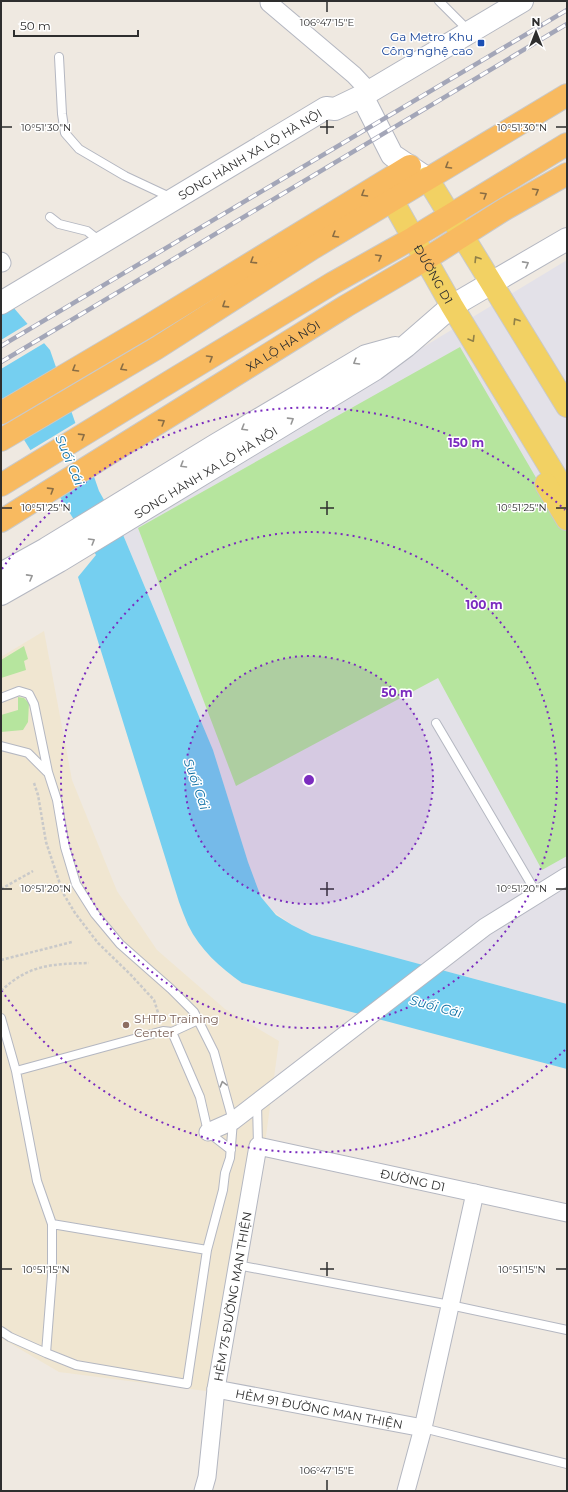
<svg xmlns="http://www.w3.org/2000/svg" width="568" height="1492" font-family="Montserrat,sans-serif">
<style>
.industrial{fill:#e3e1e8}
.education{fill:#f0e6d1}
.green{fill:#b6e59e}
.water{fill:#75cff0}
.pier{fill:#efe9e1}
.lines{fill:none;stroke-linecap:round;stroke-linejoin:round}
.service-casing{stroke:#b4b7c1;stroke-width:10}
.minor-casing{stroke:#b4b7c1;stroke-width:19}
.secondary-casing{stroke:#b4b7c1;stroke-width:24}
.primary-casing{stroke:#c9c9c9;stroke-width:24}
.trunk-casing{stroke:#c9c9c9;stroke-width:24}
.path{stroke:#c9c9c9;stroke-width:2.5;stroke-dasharray:3 2;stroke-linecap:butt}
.service{stroke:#fff;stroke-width:8}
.minor{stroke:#fff;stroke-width:17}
.secondary{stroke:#fff;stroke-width:22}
.primary{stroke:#f2d163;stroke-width:22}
.trunk{stroke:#f8ba60;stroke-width:22}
.rail-casing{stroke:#a3a6b8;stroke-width:4.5}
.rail{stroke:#fff;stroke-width:3;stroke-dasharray:9;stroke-linecap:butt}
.oneway{stroke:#896d44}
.oneway2{stroke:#908048}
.oneway3{stroke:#969696}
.ticks{fill:none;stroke:#2e2e2e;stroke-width:1.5}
.ring{fill:none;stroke:#7b2cbf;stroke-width:2;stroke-dasharray:2 4}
.transit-dot{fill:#1a4fb4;stroke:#fff;stroke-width:1.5}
.education-dot{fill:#8d6e63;stroke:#fff;stroke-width:1.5}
.labels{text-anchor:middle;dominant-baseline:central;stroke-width:3;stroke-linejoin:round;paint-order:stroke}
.transit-label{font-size:12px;fill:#164399;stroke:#fff;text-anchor:end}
.street-label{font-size:12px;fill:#2e2e2e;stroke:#fff}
.education-label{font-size:12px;fill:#785e54;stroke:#fff;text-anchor:start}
.water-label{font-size:13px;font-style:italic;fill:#0d6fa3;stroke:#fff}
.ticks-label{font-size:10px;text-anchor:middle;fill:#2e2e2e;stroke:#fff;stroke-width:3;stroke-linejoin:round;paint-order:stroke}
.centre{fill:#7b2cbf;stroke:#fff;stroke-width:2}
.ring-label{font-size:12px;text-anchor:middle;font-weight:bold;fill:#7b2cbf;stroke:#fff;stroke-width:3;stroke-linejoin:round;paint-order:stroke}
</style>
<rect width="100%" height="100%" fill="#efe9e1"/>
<path class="industrial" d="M567,260V1004L312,935L292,925L273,911L261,897L248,862L213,750L121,530Z"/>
<path class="education" d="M44,631L72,780L117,891L157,950L225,1009L279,1041L262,1165L206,1391L59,1372L1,1338V657Z"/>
<path class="green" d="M460,347L567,531V856L542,870L438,678L236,786L138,528Z
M24,646L28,659L24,661L26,670L1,678V660Z
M18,697L24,698L29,703L28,722L23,730L1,732V715L18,710Z"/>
<path class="water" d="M1,293L50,350L99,491L121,530L213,750L248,862L261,897L276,915L292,925L312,935L567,1004V1069L242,983C220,967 200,950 188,925C185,918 182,910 179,902L78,577L96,555L1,403Z"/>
<path class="pier" d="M29,323L46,342L1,369V340Z
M77,422L95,474L57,497L29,451Z"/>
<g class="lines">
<g class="service-casing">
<path id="service" d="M439,1L469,31
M59,57L62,114L65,133L79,149L125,176L172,198
M50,217L59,224L87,231L101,242
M1,698L19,691L29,694L34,704L48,772L57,800L65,847L76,884L95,914L120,944L171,989L194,1012L214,1052L233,1121L230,1158L225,1173L223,1190L207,1250L187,1384L76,1365L46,1353L10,1337L1,1331
M436,723L537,894
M1,746L28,753L47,772
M1,1018L16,1071L37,1181L52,1224V1276L46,1353
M172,1032L200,1097L208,1132L231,1150
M16,1071L163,1031L172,1032L198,1020
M257,1103L258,1146
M52,1224L207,1250
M237,1265L450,1305L567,1330
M423,1428L567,1464"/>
</g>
<g class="minor-casing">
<g id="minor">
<path d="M271,1L269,3L354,75L370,92"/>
<path d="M1,261L2,263"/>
<path d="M208,1132L233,1121L485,927L567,876"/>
<path id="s1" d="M216,1389L423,1428"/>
<path id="s2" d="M203,1491L207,1477L216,1389L258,1146L567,1213"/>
<path d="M406,1491L423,1428L475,1193"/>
</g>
</g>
<g class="secondary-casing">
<g id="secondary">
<path d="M362,96L392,155L425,177"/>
<path id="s3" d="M1,303L326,108L335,109L362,96L522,1"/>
<path d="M1,574L46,549L216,445L366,356L395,348"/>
<path id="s4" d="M1,594L59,561L375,369L406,346L452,306L567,239"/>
</g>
</g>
<g class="primary-casing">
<g id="primary">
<path d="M427,178L567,406"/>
<path id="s5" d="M392,200L452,306L567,495"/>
<path d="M546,484L567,519"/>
</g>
</g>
<g class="trunk-casing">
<g id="trunk">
<path d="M1,413L145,328L410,166"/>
<path d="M1,440L157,348L313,248L567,95"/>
<path d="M1,485L176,378L333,283L413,238L567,144"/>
<path id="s6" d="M1,521L346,306L426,259L505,209L567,174"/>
</g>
</g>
<path class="path" d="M34,783L38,795L46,842L63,893L75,913L98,943L130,974L154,1000L160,1019
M1,889L33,871
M1,960L72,942
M1,991C29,964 53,964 89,963"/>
<use href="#service" class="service"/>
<use href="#minor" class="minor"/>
<use href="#secondary" class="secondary"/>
<use href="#primary" class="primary"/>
<use href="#trunk" class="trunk"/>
<g class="rail-casing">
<path id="rail" d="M1,346L567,10
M1,362L567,24"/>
</g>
<use href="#rail" class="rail"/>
</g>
<defs><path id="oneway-chevron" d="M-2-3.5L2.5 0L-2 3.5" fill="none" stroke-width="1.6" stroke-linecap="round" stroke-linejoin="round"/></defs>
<g class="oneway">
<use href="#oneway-chevron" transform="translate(448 166) rotate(149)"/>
<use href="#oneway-chevron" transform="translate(536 191) rotate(-30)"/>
<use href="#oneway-chevron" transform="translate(364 194) rotate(149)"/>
<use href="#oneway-chevron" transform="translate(484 195) rotate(-31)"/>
<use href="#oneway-chevron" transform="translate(335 235) rotate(149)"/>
<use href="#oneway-chevron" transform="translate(379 257) rotate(-30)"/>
<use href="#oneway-chevron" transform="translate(253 261) rotate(148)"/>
<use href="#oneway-chevron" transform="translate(225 305) rotate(147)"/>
<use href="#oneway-chevron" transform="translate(210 358) rotate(-31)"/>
<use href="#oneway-chevron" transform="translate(123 368) rotate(150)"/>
<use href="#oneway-chevron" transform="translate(75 369) rotate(149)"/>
<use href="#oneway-chevron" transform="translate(162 422) rotate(-32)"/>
<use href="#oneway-chevron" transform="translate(82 436) rotate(-32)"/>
<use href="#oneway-chevron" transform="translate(51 490) rotate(-32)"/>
</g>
<g class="oneway2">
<use href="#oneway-chevron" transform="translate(477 259) rotate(-122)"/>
<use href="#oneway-chevron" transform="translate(516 321) rotate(-122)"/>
<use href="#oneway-chevron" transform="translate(472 339) rotate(59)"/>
</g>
<g class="oneway3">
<use href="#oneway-chevron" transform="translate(526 264) rotate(-29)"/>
<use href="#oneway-chevron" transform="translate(356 362) rotate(149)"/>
<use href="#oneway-chevron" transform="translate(291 420) rotate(-32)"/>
<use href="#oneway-chevron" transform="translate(244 428) rotate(149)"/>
<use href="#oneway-chevron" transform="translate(183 465) rotate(149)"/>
<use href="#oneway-chevron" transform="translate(92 541) rotate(-31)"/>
<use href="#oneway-chevron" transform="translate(30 577) rotate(-29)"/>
<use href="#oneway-chevron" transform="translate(223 1084) rotate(-105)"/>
</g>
<path class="ticks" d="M327,2V12M327,120V134M2,127H12M320,127H334M556,127H566M327,501V515M2,508H12M320,508H334M556,508H566M327,882V896M2,889H12M320,889H334M556,889H566M327,1262V1276M2,1269H12M320,1269H334M556,1269H566M327,1480V1490"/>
<circle cx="309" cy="780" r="124" fill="#7b2cbf" fill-opacity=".12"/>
<g class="ring">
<circle cx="309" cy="780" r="124"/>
<circle cx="309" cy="780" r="248"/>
<path d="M565 1050A372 372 0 0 1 2 991M2 569A372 372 0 0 1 565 510"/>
</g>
<rect class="transit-dot" x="477" y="39" width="8" height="8" rx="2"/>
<circle class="education-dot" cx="126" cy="1025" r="4"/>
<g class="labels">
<g class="transit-label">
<text x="473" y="36">Ga Metro Khu<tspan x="473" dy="14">Công nghệ cao</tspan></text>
</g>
<g class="street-label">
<text stroke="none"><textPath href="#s3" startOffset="290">SONG HÀNH XA LỘ HÀ NỘI</textPath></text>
<text stroke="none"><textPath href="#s5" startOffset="85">ĐƯỜNG D1</textPath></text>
<text stroke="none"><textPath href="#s6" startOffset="332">XA LỘ HÀ NỘI</textPath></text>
<text stroke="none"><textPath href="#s4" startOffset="238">SONG HÀNH XA LỘ HÀ NỘI</textPath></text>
<text stroke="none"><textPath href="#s2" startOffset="508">ĐƯỜNG D1</textPath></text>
<text stroke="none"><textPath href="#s2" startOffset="197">HẺM 75 ĐƯỜNG MAN THIỆN</textPath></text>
<text stroke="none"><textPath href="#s1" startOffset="105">HẺM 91 ĐƯỜNG MAN THIỆN</textPath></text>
</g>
<g class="education-label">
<text x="134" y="1018">SHTP Training<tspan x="134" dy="14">Center</tspan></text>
</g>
<g class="water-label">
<text transform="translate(70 460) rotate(67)">Suối Cái</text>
<text transform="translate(197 784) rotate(71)">Suối Cái</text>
<text transform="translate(436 1006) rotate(15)">Suối Cái</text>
</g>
</g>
<g class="ticks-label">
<text x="327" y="26">106°47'15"E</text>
<text x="46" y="131">10°51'30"N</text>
<text x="522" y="131">10°51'30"N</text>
<text x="46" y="511">10°51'25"N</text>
<text x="522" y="511">10°51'25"N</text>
<text x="46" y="892">10°51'20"N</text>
<text x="522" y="892">10°51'20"N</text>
<text x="46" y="1273">10°51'15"N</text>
<text x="522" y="1273">10°51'15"N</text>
<text x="327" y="1474">106°47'15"E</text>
</g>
<circle cx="309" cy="780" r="6" class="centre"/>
<g class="ring-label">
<text x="466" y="447">150 m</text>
<text x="484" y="609">100 m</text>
<text x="397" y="697">50 m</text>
</g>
<rect width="568" height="1492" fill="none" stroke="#2e2e2e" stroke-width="4"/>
<g transform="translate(536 32)" stroke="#ffffff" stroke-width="3" paint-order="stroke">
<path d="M0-3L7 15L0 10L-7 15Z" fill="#2e2e2e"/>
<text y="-6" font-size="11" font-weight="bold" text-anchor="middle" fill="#2e2e2e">N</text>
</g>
<path d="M14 30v6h124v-6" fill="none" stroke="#2e2e2e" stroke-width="2"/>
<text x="20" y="30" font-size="12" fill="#2e2e2e" stroke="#ffffff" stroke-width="3" paint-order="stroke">50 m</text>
</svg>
